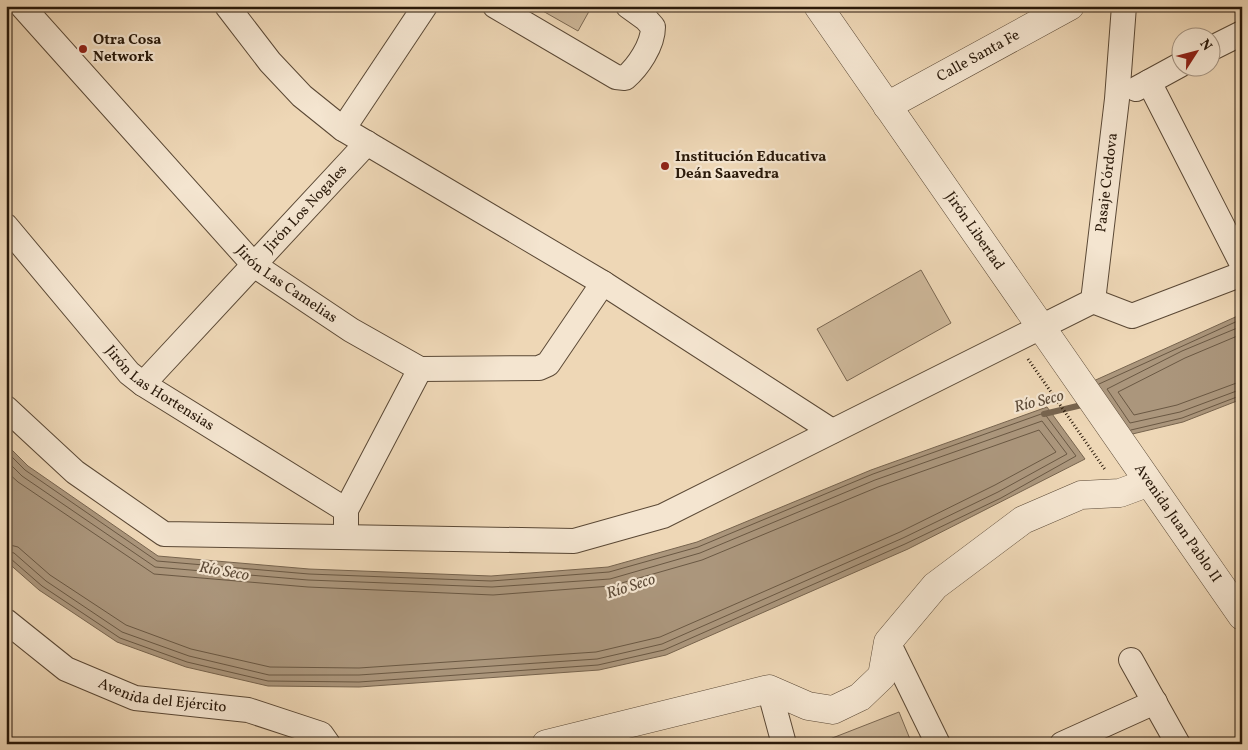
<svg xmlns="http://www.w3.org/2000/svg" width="1248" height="750" font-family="Vollkorn,serif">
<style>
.green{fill:#cdb799;stroke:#7b6852}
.water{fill:#ab967c;stroke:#77644e}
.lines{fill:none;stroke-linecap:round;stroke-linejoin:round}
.shore{stroke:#6a5843;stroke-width:1}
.stream{stroke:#77644e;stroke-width:6}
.minor-casing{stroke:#5a4835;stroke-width:26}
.tertiary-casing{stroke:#5a4835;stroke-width:29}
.path{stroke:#29190a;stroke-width:3;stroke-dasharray:1 2.5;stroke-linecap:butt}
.minor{stroke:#f4e5d0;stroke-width:24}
.tertiary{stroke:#f4e5d0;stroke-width:28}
.poi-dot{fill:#8f2418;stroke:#f4e5d0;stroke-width:2}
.labels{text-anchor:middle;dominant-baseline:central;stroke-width:4.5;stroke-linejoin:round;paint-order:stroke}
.poi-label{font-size:15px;font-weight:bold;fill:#29190a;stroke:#f4e5d0;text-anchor:start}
.street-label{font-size:15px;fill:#29190a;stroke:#f4e5d0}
.water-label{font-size:16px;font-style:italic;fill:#5d4b38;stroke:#f4e5d0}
</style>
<rect width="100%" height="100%" fill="#eed7b6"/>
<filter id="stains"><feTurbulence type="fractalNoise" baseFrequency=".004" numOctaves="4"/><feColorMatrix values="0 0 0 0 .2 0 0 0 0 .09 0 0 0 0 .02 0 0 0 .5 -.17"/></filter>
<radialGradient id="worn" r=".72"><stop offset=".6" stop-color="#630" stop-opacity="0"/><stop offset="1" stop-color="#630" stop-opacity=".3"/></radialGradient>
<path class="green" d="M534,6H592L578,31Z
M921,270L951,323L847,381L817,329Z
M899,712L912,744H817Z"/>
<path class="water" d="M1242,314V399L1183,422L1124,436L1089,383Z
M1047,407L1085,459L908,549L666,655L599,670L359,687L268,686L186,667L117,642L39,590L6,561V444L28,466L158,556L309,569L491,576L608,567L697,542L871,470Z"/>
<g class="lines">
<path class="shore" d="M1242,326L1182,351L1107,389L1130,423L1180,412L1242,389
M1242,334L1185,358L1118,392L1134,415L1177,405L1242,381
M1099,384L1242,319
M1131,430L1182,418L1242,395
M6,451L25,470L157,561L309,574L491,581L609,572L698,547L873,474L1044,413L1076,456L1001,498L905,544L664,650L598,665L359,682L268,681L187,662L120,638L42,586L11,559L6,558
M6,460L22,476L155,567L308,580L492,587L610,579L700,553L875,480L1042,421L1067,454L998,492L903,538L662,644L597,659L359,675H269L189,656L122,632L46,581L14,553L6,551
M6,471L18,482L154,574L308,587L493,595L611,586L702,560L878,487L1039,430L1056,452L995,485L900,532L660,637L596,652L359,668L270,667L191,649L126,625L50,575L18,547L6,544"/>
<path class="stream" d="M1044,414L1086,404"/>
<g class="minor-casing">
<g id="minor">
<path id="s1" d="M22,6L254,265L351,330L420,369L539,368L548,364L603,283"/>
<path d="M227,6L270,62L302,96L343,129L603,283L832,431"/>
<path d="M495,6L616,77L625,78C638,67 653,45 653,27L646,19L628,6"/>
<path d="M1210,49L1242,33"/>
<path d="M1149,82L1242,264"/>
<path d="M1136,89L1180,65"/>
<path d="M343,129L425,6"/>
<path id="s2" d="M6,226L129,373L143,384L346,510"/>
<path d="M1093,301L1132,316L1242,274"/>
<path id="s3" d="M143,384L367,143"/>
<path id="s4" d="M6,408L75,472L164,534L574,541L663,516L1093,301L1117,99L1124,6"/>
<path d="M346,525V510L420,369"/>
<path id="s5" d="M6,621L66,669L135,698L248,710L321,734L328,744"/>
<path d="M888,642L938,744"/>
<path d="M1131,660L1178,744"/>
<path d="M769,689L784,744"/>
<path d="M1062,744L1155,702"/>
</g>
</g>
<g class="tertiary-casing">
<g id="tertiary">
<path id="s6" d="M818,6L1242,616"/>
<path id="s7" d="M887,106L1070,6"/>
<path d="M546,744L769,689L808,706L833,710L860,697L882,676L888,642L935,586L1023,520L1081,495L1120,493L1147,483"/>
</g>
</g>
<path class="path" d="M1028,359L1106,471"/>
<use href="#minor" class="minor"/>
<use href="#tertiary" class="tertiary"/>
</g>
<g class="poi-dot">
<circle cx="83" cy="49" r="5"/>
<circle cx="665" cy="166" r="5"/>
</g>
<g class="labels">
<g class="poi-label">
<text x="93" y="40">Otra Cosa<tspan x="93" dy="17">Network</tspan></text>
<text x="675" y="157">Institución Educativa<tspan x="675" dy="17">Deán Saavedra</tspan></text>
</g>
<g class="street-label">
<text stroke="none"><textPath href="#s7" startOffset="104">Calle Santa Fe</textPath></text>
<text stroke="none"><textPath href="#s4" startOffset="1305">Pasaje Córdova</textPath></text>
<text stroke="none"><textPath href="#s3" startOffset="239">Jirón Los Nogales</textPath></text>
<text stroke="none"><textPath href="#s6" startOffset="274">Jirón Libertad</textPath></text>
<text stroke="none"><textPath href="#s1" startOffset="385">Jirón Las Camelias</textPath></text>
<text stroke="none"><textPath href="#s2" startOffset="225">Jirón Las Hortensias</textPath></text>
<text stroke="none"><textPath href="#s6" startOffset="630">Avenida Juan Pablo II</textPath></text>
<text stroke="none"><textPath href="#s5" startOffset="178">Avenida del Ejército</textPath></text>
</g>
<g class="water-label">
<text transform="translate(1039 402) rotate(-14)">Río Seco</text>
<text transform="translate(224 572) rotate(10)">Río Seco</text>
<text transform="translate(631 587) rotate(-18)">Río Seco</text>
</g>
</g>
<rect width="1248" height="750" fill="none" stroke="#eed7b6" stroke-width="25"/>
<rect x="8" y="8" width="1233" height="735" fill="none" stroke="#29190a" stroke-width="2.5"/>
<rect x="12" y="12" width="1223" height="725" fill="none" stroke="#29190a"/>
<g transform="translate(1196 52) rotate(54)"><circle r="24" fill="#f4e5d0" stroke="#a39381"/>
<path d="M0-4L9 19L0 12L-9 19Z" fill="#8f2418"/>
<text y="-8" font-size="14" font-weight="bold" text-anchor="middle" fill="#29190a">N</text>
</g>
<rect width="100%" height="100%" filter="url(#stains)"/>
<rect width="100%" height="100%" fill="url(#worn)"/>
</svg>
